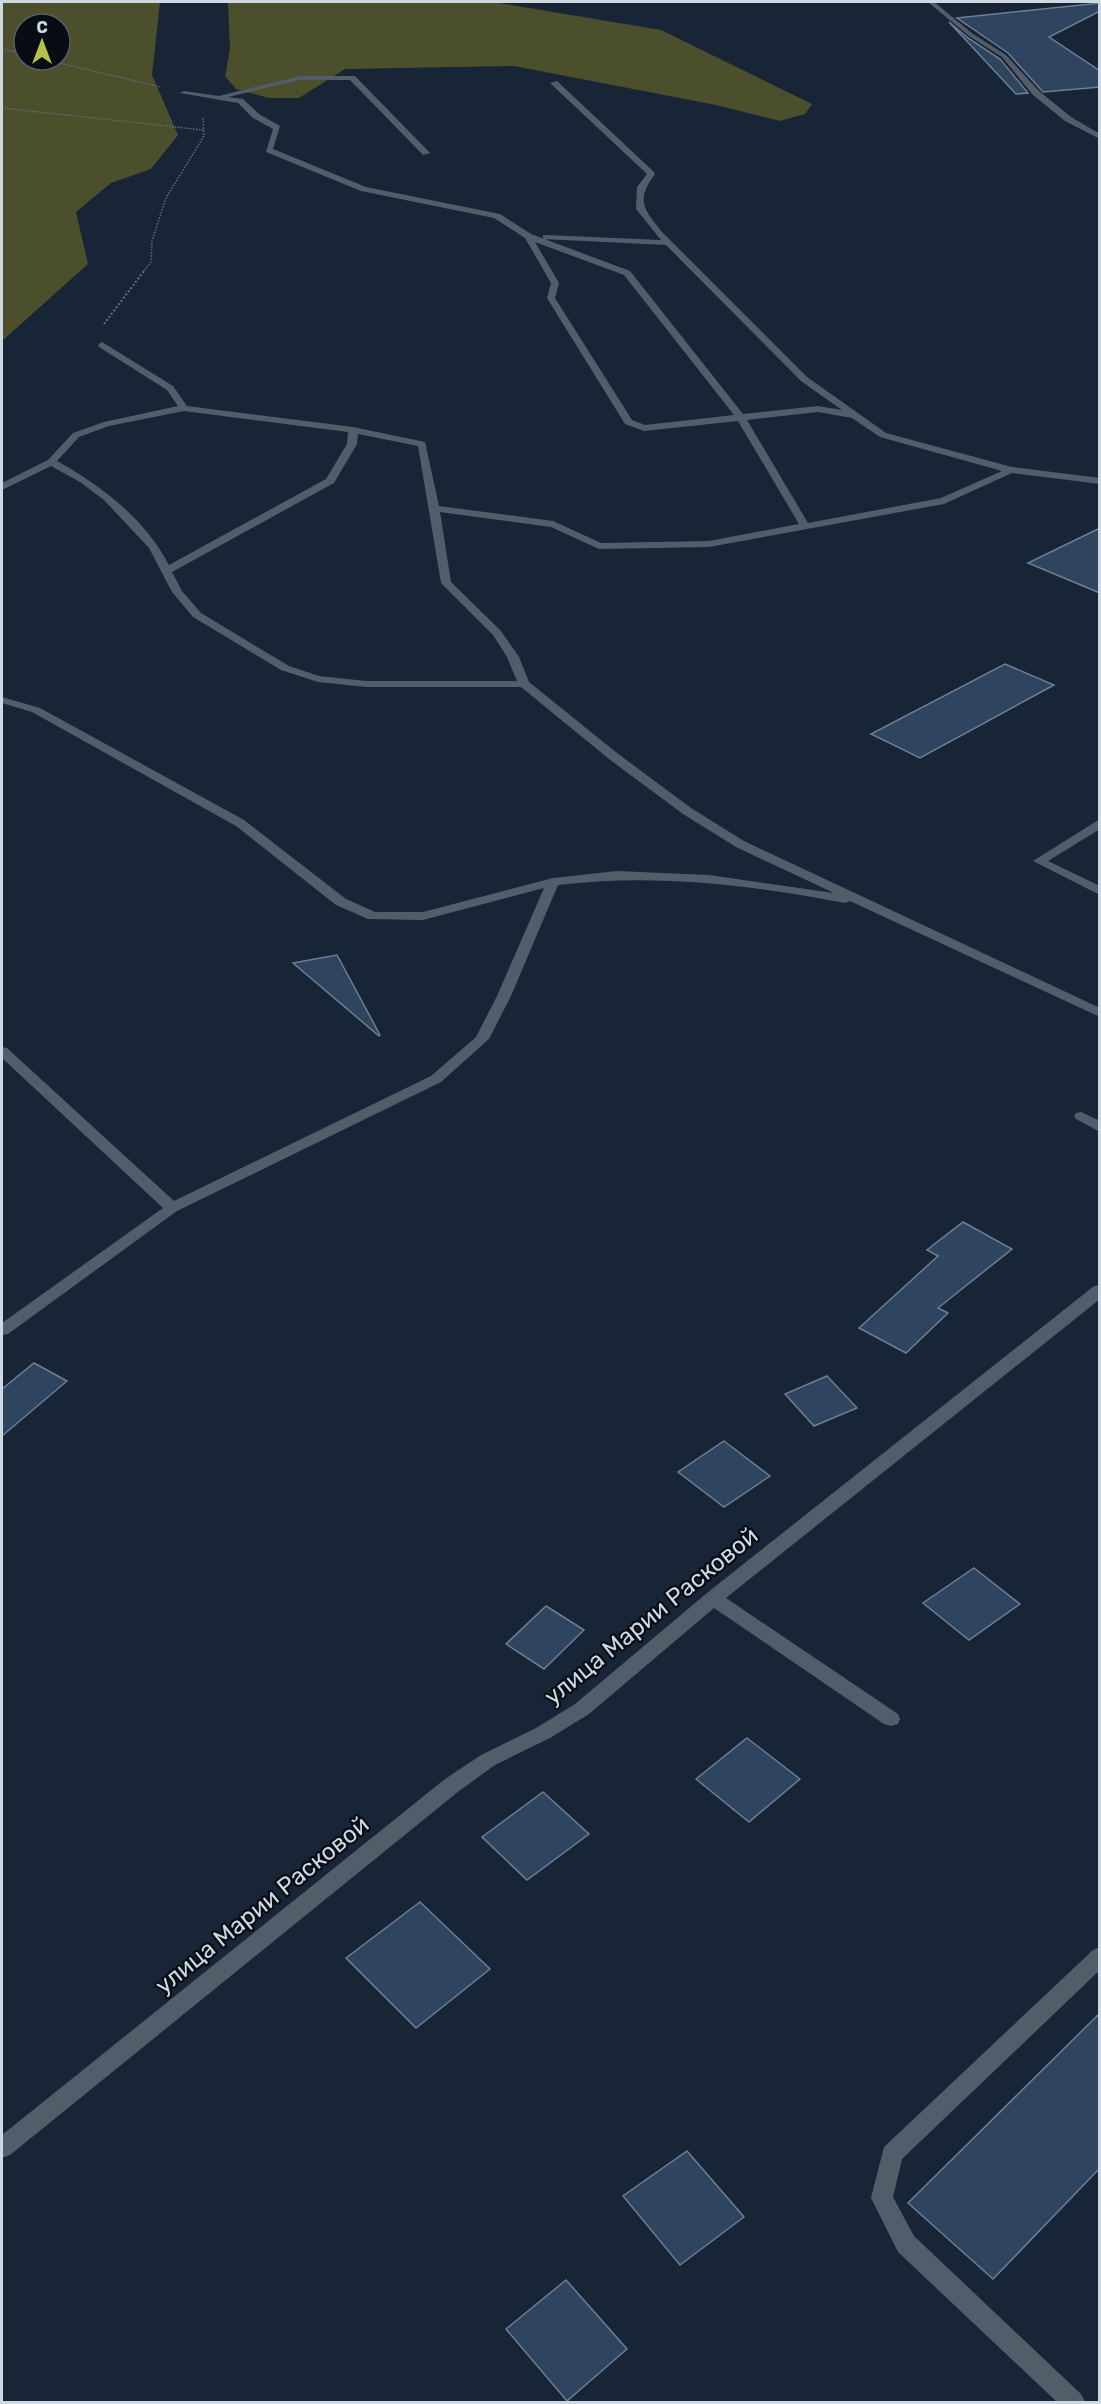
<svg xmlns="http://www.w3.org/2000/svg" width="1101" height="2404" font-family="Rubik,sans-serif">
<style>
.forest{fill:#4c4f2c;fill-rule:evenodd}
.building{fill:#2f445f;stroke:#6e7e94;stroke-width:1.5}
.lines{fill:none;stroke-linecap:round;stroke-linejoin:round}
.path-far1{stroke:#606d7b;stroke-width:1.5;stroke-dasharray:1.5 1.5;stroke-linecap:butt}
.path{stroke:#606d7b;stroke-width:2;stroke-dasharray:2 2;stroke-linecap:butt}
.minor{fill:#535d6a;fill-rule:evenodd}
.labels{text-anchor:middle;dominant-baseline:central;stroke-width:4.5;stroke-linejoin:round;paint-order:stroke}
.near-street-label{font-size:24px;fill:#ced8e3;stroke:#080d15}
</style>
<rect width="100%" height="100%" fill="#172536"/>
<path class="forest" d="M2,2H160L152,75L178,135L151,169L111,183L76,212L88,264L2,341ZM24,24H60V60H24Z
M228,2H493L661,30L812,104L805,114L780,121L716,105L514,66L345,69L299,98H269L236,89L225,76L230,49Z"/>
<path class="building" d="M1100,3V11L1049,37L1100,71V87L1043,92L1008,53L957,18Z
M949,22L968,38L1000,59L1028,93L1016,94Z
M1100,528V593L1028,563Z
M1005,664L1054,685L920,758L871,734Z
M337,955L380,1035L379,1036L293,963Z
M963,1222L1012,1249L938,1308L948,1313L906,1353L859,1328L938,1256L927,1250Z
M34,1363L67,1381L2,1436V1389Z
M827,1376L857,1408L814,1426L785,1394Z
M724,1441L770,1476L724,1507L678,1472Z
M974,1568L1020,1604L969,1640L923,1603Z
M546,1606L584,1630L544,1669L506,1644Z
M747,1738L800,1779L749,1822L696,1779Z
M543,1792L589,1834L527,1880L482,1837Z
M420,1902L490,1969L416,2028L346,1958Z
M1100,2013V2168L993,2279L908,2203Z
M687,2151L744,2217L680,2265L623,2196Z
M566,2280L627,2349L567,2401L506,2329Z"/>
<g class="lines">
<path class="path-far1" d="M2,49L24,54
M47,60L160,87
M2,108L203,130
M143,272L151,262L152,241L166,198L204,136L203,118"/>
<path class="path" d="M104,324L144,271"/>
<path class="minor" d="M928,2H934L973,34L1006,55L1039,91L1071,117L1100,134V139L1065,121L1033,95L1002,57L969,36Z
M300,76H355L430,153L423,155L350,80H300L228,97L243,99L259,114L280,126L273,149L366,187L500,214L531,234L630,271L743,414L818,406L842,410L801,381L666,245L543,239V235H546L661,240L636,209L637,187L647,174L550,83L557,81L654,172L655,174C635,201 644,209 662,232L807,377L886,433L1012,467L1100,478V484L1012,473L944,504L709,547L599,549L551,527L440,512L451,582L501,631L519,657L529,682L617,753L691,808L744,841L1100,1008V1017L850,901L845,903C750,885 655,873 558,885L511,996L489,1039L441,1082L177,1211L8,1334L2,1335V1323L163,1208L2,1058V1047L7,1048L174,1201L431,1076L476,1037L497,996L544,888L423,920L368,919L336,905L236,826L32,712L2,703V697L40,708L244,820L346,899L375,912H423L553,878L617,871L709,875L834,893L736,847L683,814L609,759L521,687H366L318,682L281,670L193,617L172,592L149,548L104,500L80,482L51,466L2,490V483L48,460L73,433L104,422L178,406L167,390L99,347L98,345L102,342L173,386L187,406L353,427L425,442L439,506L553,521L601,543L709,541L799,524L738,421L644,431L625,424L547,298L551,283L525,238L494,218L361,191L266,152L273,129L253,118L238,103L180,93L184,91L219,96ZM535,242L624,275L734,415L645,425L632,420L555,298L559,283ZM184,411L348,432L347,444L326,479L169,565C145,519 102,486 57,461L79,437L109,426ZM818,412L852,418L880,437L1002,471L941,498L808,523L747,420ZM358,434L418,446L441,583L493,635L507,657L517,681H366L319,676L289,666L201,613L182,591L172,572L334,483L357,444Z
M1100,819V829L1048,861L1100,886V895L1033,861Z
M1081,1112L1100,1121V1132L1076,1119L1074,1116L1076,1113Z
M1100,1285V1299L726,1598L898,1714L900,1719L898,1724L891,1726L884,1724L714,1608L589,1714L550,1738L495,1765L459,1791L10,2155L2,2158V2135L445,1779L481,1755L536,1728L575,1704L707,1593L1094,1286Z
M1100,1947V1970L902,2159L893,2197L914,2236L1081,2394L1085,2402H1057L898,2252L871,2198L884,2147L1093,1950Z"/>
</g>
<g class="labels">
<g class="near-street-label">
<text transform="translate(651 1616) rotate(-39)">улица Марии Расковой</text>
<text transform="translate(262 1905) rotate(-39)">улица Марии Расковой</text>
</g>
</g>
<rect width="1101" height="2404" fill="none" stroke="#ced8e3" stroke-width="6"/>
<g transform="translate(42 42)"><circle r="28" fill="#080d15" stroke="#575e67" stroke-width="1.5"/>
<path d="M0-4.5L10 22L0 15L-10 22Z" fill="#b8c147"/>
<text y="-9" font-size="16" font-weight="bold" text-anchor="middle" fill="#ced8e3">С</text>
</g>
</svg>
